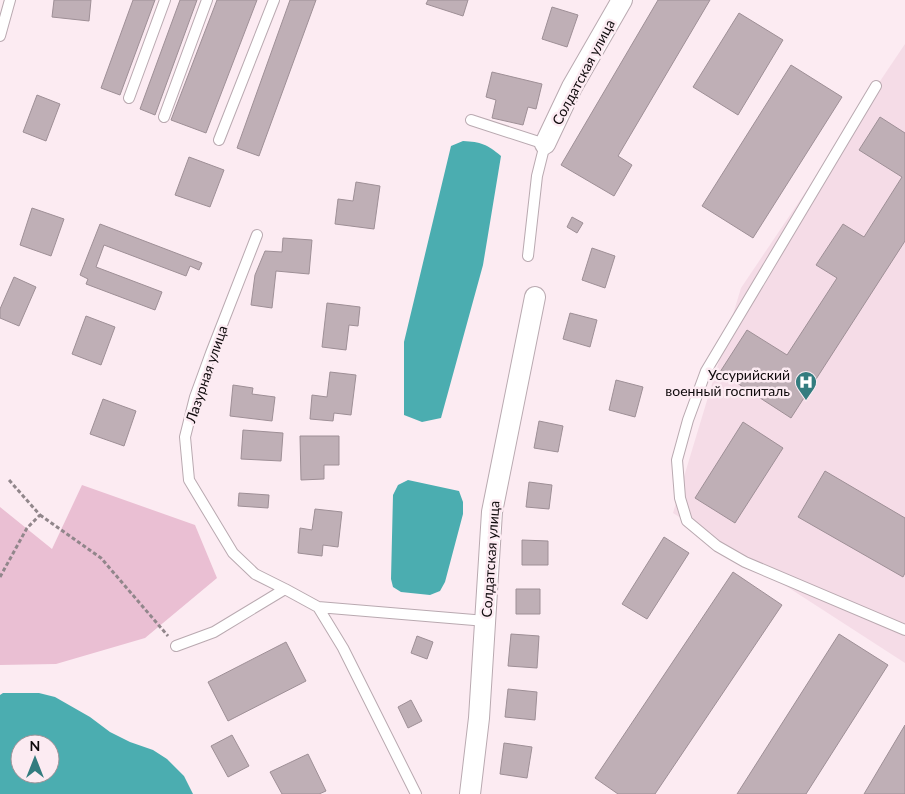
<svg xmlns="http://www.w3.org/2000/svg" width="905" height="794" font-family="Lato,sans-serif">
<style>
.built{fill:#f5dce7}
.green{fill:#eabfd3}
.water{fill:#4badb0;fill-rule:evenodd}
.building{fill:#bfafb6;stroke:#9e8f96}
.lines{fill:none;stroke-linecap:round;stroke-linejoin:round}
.lane-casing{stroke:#b9a9b0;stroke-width:12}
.street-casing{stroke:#b9a9b0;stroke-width:22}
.path{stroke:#91868b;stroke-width:3;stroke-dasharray:4 2.5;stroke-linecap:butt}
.lane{stroke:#fff;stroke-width:10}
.street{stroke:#fff;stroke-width:20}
.labels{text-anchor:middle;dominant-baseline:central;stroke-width:5;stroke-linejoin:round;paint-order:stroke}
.street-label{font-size:14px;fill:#0f0a0c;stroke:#fcebf2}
.poi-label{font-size:14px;fill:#0f0a0c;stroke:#fcebf2;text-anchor:end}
</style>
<rect width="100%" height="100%" fill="#fcebf2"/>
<path class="built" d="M905,44V663L673,513L741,288Z"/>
<path class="green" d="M82,485L195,525L217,578L145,638L56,664L0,665V507L52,549Z"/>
<path class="water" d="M463,141C481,142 487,144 501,156L483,265L441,418L422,422L404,415V342L451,146Z
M408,480L459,491L463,502V514L445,582L440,591L430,595L401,592L393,587L391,579L393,495L398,485Z
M3,693H39L55,697L90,717L110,732L130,742L153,750L167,759L184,776L193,794H0V695ZM20,744H50V774H20Z"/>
<path class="building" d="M54,0H91L89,21L52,17Z
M133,0H155L120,95L101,88Z
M180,0H197L155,115L140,109Z
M217,0H257L206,133L171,120Z
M290,0H316L259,156L237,148Z
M428,0H468L463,16L426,4Z
M658,0H710L618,156L632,165L614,196L561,165Z
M552,7L578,15L567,47L542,39Z
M739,13L783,40L738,115L693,87Z
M791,65L842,97L753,238L702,206Z
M492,72L542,84L536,109L528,107L523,125L492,118L496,100L486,97Z
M37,95L60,104L46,141L23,132Z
M880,117L905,133V241L791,418L720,372L747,330L787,355L837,278L816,265L843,224L864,237L902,177L859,150Z
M189,157L224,170L210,207L175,195Z
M356,182L380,186L374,229L335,224L338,199L353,201Z
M32,208L64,219L51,256L20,245Z
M572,217L583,223L577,233L567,227Z
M100,224L202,263L199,270L190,266L186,276L104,245L96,267L162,292L155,310L86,284L88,279L80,275Z
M283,238L312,240L309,274L276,271L272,308L251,305L255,275L265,251L282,252Z
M592,248L615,256L605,288L582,280Z
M14,277L36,287L19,326L0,318V309Z
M327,303L360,307L358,326L349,325L346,350L322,347Z
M570,313L597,320L590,347L563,339Z
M86,316L115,327L101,365L72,354Z
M330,372L356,375L351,415L334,413L333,421L310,419L312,395L327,397Z
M616,380L643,387L635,417L609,410Z
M233,385L253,388L252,394L275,397L272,421L230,416Z
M103,399L136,411L124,446L90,434Z
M539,421L563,426L558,452L534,448Z
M743,422L783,448L735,523L695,498Z
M243,430L283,433L281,461L241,459Z
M300,436H339V465H324V479L301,480Z
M825,471L905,518V573L903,577L798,517Z
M529,482L552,485L549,509L526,507Z
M239,493L269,495L268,508L238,506Z
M315,509L342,512L338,547L323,545L322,556L298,553L300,528L312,530Z
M664,537L689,553L647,619L622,604Z
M522,540L548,541V565H522Z
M733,572L782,605L655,794H618L595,778Z
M516,589H540V614H516Z
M511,634L539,636L537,668L508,666Z
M839,634L888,665L806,794H737Z
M417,636L433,642L427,659L411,653Z
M286,642L306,681L228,721L208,682Z
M508,689L537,692L535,720L505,717Z
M411,700L422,721L408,728L398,707Z
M905,725V794H864Z
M232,735L249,766L228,777L211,746Z
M504,743L532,747L527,778L500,774Z
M308,754L326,791L319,794H282L270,772Z"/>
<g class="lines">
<g class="lane-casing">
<path id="lane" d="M0,36L10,0
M876,86L706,371L688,420L677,460L680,498L687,521L717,546L745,562L905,630
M129,98L165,0
M164,117L207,0
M471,120L545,144L537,176L528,256
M219,140L274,0
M257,235L211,353L195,397L185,437L189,480L233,553L255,574L285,589L318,607L343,648L416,794
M318,607L486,621
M176,646L214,632L285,589"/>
</g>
<g class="street-casing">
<path id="street" d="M545,144L572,87L622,0
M470,794L479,718L492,512L535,297"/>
</g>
<path class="path" d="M40,515L101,558L168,636
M0,577L27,528L40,515L9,480"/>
<use href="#lane" class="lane"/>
<use href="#street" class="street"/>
</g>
<defs>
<g id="hospital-pin" transform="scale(1.125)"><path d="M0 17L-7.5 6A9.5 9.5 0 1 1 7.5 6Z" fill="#337c7f" stroke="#fcebf2"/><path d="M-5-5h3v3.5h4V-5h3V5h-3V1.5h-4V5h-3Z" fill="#fff"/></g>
</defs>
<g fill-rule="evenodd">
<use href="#hospital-pin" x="806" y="382"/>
</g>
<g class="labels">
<g class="street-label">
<text transform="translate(583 72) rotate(-62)">Солдатская улица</text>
<text transform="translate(206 374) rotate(-71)">Лазурная улица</text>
<text transform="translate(490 559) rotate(-86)">Солдатская улица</text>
</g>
<g class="poi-label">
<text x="790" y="374">Уссурийский<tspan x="790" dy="16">военный госпиталь</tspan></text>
</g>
</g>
<g transform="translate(35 759)"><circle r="24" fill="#fcebf2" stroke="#9d9196"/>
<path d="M0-4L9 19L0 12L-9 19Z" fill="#337c7f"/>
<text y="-8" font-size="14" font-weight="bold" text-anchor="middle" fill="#0f0a0c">N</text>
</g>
</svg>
